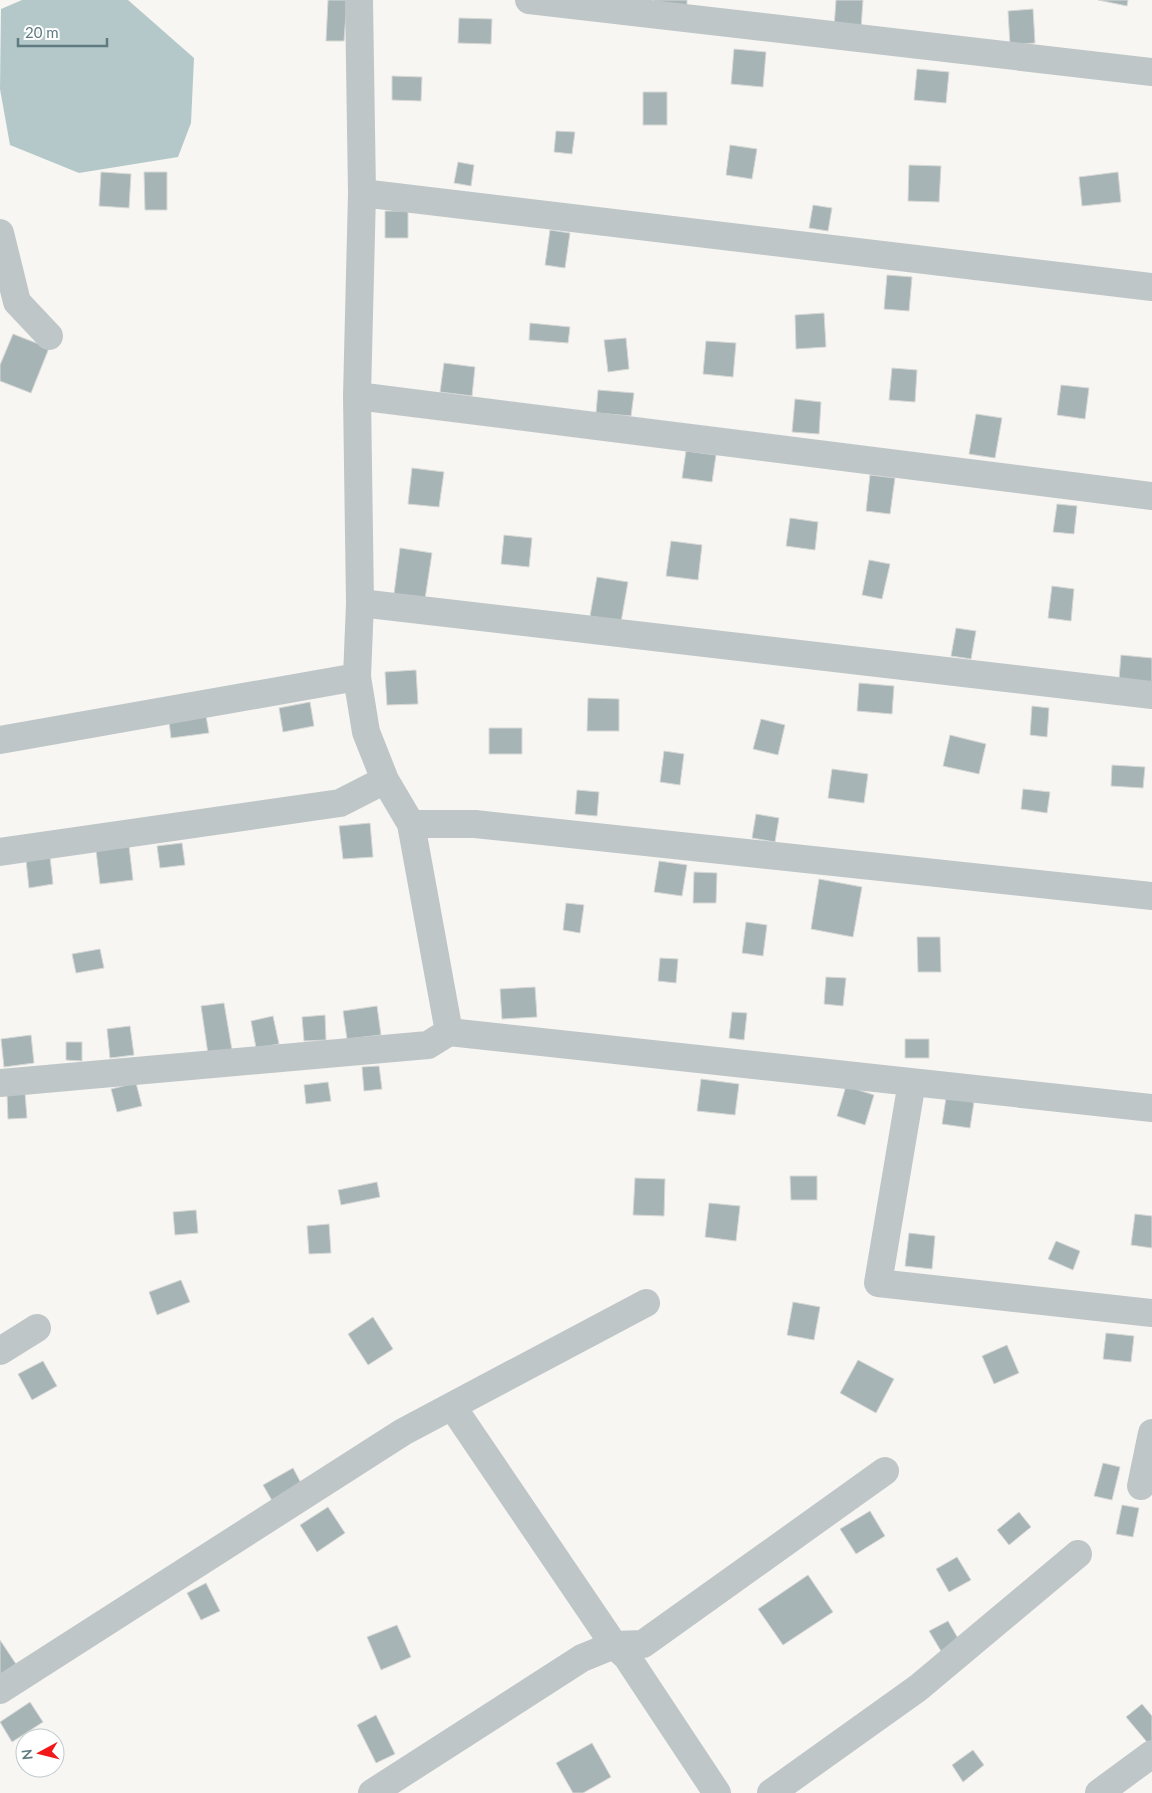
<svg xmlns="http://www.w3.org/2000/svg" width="1152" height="1793" font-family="Lato,sans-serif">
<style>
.water{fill:#b5c8c9}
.building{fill:#a6b4b6;stroke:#d8d8d6}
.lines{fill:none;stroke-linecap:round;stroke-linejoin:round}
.minor{stroke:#bfc6c8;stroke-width:28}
</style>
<rect width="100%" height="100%" fill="#f7f6f3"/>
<path class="water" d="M22,0H128L194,58L191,123L178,157L79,173L10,145L0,89L1,9Z"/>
<path class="building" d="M328,0H347L344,41H326Z
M654,0H687V8H654Z
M836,0H863L861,29L834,28Z
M1098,0H1128L1127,6Z
M1033,9L1035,43L1010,45L1008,11Z
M459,18L492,19L491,44L458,43Z
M734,49L766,52L763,87L731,84Z
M917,69L949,72L946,103L914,100Z
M392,76L422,77L421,101L392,100Z
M643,92H667V125H643Z
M556,131L575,132L572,154L554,152Z
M730,145L757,149L752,179L726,175Z
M458,162L474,165L471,186L454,183Z
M909,165L941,166L939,202L908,201Z
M101,172L131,174L129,208L99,206Z
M144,172H167V210H145Z
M1118,172L1121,202L1082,206L1079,177Z
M813,205L832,208L828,231L809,228Z
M385,211H408V238H385Z
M550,230L570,233L565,268L545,265Z
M887,275L912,277L909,311L884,309Z
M824,313L826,347L796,349L795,315Z
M530,323L570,327L568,343L529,340Z
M13,334L49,348L31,393L0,381V365Z
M626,338L629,369L608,372L604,340Z
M706,341L736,343L733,377L703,374Z
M444,363L475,367L472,396L440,392Z
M892,368L917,370L915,402L889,400Z
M1061,385L1089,388L1085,419L1057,415Z
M598,390L634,393L631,416L596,413Z
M795,399L821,402L819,434L792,432Z
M976,414L1002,418L995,458L969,454Z
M686,451L716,455L712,482L682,478Z
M412,468L444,472L439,507L408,504Z
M870,475L895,478L890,514L866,511Z
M1057,504L1077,506L1074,534L1053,532Z
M790,518L818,522L815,550L786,546Z
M504,535L532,538L529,567L501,564Z
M671,541L702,545L698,580L666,576Z
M400,548L432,553L425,599L394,594Z
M869,560L890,564L882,599L862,595Z
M597,577L628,582L621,622L590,616Z
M1052,586L1074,589L1071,621L1048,618Z
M956,628L976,631L971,659L951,656Z
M1121,655L1152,658V683L1119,679Z
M416,670L418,704L387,705L385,672Z
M859,683L894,686L892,714L857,711Z
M588,698L619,699V731H587Z
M310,702L314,726L283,732L279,708Z
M1032,706L1049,708L1047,737L1030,735Z
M206,716L209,733L171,738L169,721Z
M761,719L785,725L778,755L753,749Z
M489,728H522V754H489Z
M950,735L986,744L979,774L943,766Z
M664,751L684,754L680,785L660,782Z
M1112,765L1145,767L1143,788L1111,786Z
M832,769L868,774L864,803L828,798Z
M1023,789L1050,792L1047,813L1021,809Z
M577,790L599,792L597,816L575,814Z
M756,814L779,818L775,842L752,838Z
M370,823L373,857L343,859L339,826Z
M182,843L185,865L160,868L157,846Z
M129,846L133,880L100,884L96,850Z
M50,857L53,884L29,888L26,860Z
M659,861L687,865L682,896L654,892Z
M694,872L717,873L716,903H693Z
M819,879L862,887L853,937L811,929Z
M566,903L584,905L580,933L563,930Z
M746,922L767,925L763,956L742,953Z
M917,937H940L941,972H918Z
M100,949L104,968L76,973L72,954Z
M660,958L678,959L676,983L658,981Z
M826,977L846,978L843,1006L824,1004Z
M535,987L537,1017L502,1019L500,989Z
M224,1003L232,1050L208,1054L201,1006Z
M377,1006L381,1035L347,1039L343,1011Z
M732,1012L747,1013L744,1040L729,1038Z
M325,1015L326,1040L304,1041L302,1017Z
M273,1016L279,1044L256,1048L251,1021Z
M130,1026L134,1055L110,1058L107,1029Z
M31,1035L34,1063L4,1067L1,1039Z
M905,1039H929V1058H905Z
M66,1042H82V1061L66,1060Z
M379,1066L382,1089L364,1091L362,1067Z
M701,1079L739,1084L735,1115L697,1111Z
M328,1082L331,1101L306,1104L304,1085Z
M136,1083L142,1106L117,1112L111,1089Z
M846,1086L874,1095L865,1125L837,1116Z
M25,1093L27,1118L8,1119L7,1094Z
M946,1098L974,1102L970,1128L942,1124Z
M790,1176H817V1200H791Z
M635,1178L665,1179L664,1216L633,1215Z
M377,1182L380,1197L341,1205L338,1190Z
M709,1203L740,1206L736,1241L705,1237Z
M196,1210L198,1233L175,1235L173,1212Z
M1135,1214L1152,1216V1248L1131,1245Z
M329,1224L331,1253L309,1254L307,1226Z
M909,1233L935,1236L932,1269L905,1266Z
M1056,1241L1080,1251L1073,1270L1048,1259Z
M181,1280L190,1302L157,1315L149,1292Z
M793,1302L820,1307L814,1340L787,1335Z
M373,1317L393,1349L368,1365L348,1334Z
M1106,1333L1134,1336L1131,1362L1103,1359Z
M1007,1345L1019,1373L994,1384L982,1356Z
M858,1360L894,1379L876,1413L840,1393Z
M43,1361L57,1386L32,1400L18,1374Z
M1103,1463L1120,1467L1112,1500L1094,1496Z
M293,1468L303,1487L274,1504L263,1485Z
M1122,1505L1139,1508L1133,1537L1116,1534Z
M328,1507L345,1533L317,1552L300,1525Z
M870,1511L885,1536L856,1554L840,1529Z
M1019,1512L1031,1527L1009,1545L997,1530Z
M957,1557L971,1580L949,1592L936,1569Z
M808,1575L833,1612L783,1645L758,1609Z
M206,1583L220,1611L201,1620L187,1593Z
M948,1621L959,1640L941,1651L929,1631Z
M397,1625L411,1657L381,1670L367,1637Z
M0,1640L16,1664L0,1675Z
M30,1702L43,1722L12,1742L0,1722Z
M1142,1704L1152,1716V1748L1126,1717Z
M376,1715L395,1754L376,1763L357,1725Z
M592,1743L611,1777L583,1793H573L556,1763Z
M973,1750L984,1765L963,1782L952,1765Z"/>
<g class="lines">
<path class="minor" d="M359,0L362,193L357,396L360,603L357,677L366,732L385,780L411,824L449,1032
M529,0L1152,72
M362,193L1152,287
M0,233L17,302L49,336
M357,396L1152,496
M360,603L1152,695
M0,740L357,677
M411,824H475L1152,896
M0,852L340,803L385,780
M912,1082L878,1283L1152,1313
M0,1083L428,1045L449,1032L1152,1108
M0,1351L37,1328
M452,1406L614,1645L627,1657L717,1793
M1141,1486L1152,1433
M0,1690L403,1432L646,1303
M372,1793L582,1658L614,1645L643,1644L885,1471
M771,1793L918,1688L1078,1554
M1099,1793L1152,1754"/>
</g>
<g transform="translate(40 1753) rotate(263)"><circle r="24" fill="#ffffff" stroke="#bfcacd"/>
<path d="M0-4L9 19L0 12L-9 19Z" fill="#f21819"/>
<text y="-8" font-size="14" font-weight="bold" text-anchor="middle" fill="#5f7a81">N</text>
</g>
<path d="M18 38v8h89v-8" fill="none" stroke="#5f7a81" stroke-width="2.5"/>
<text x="25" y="38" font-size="15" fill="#5f7a81" stroke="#ffffff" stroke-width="4" paint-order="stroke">20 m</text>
</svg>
